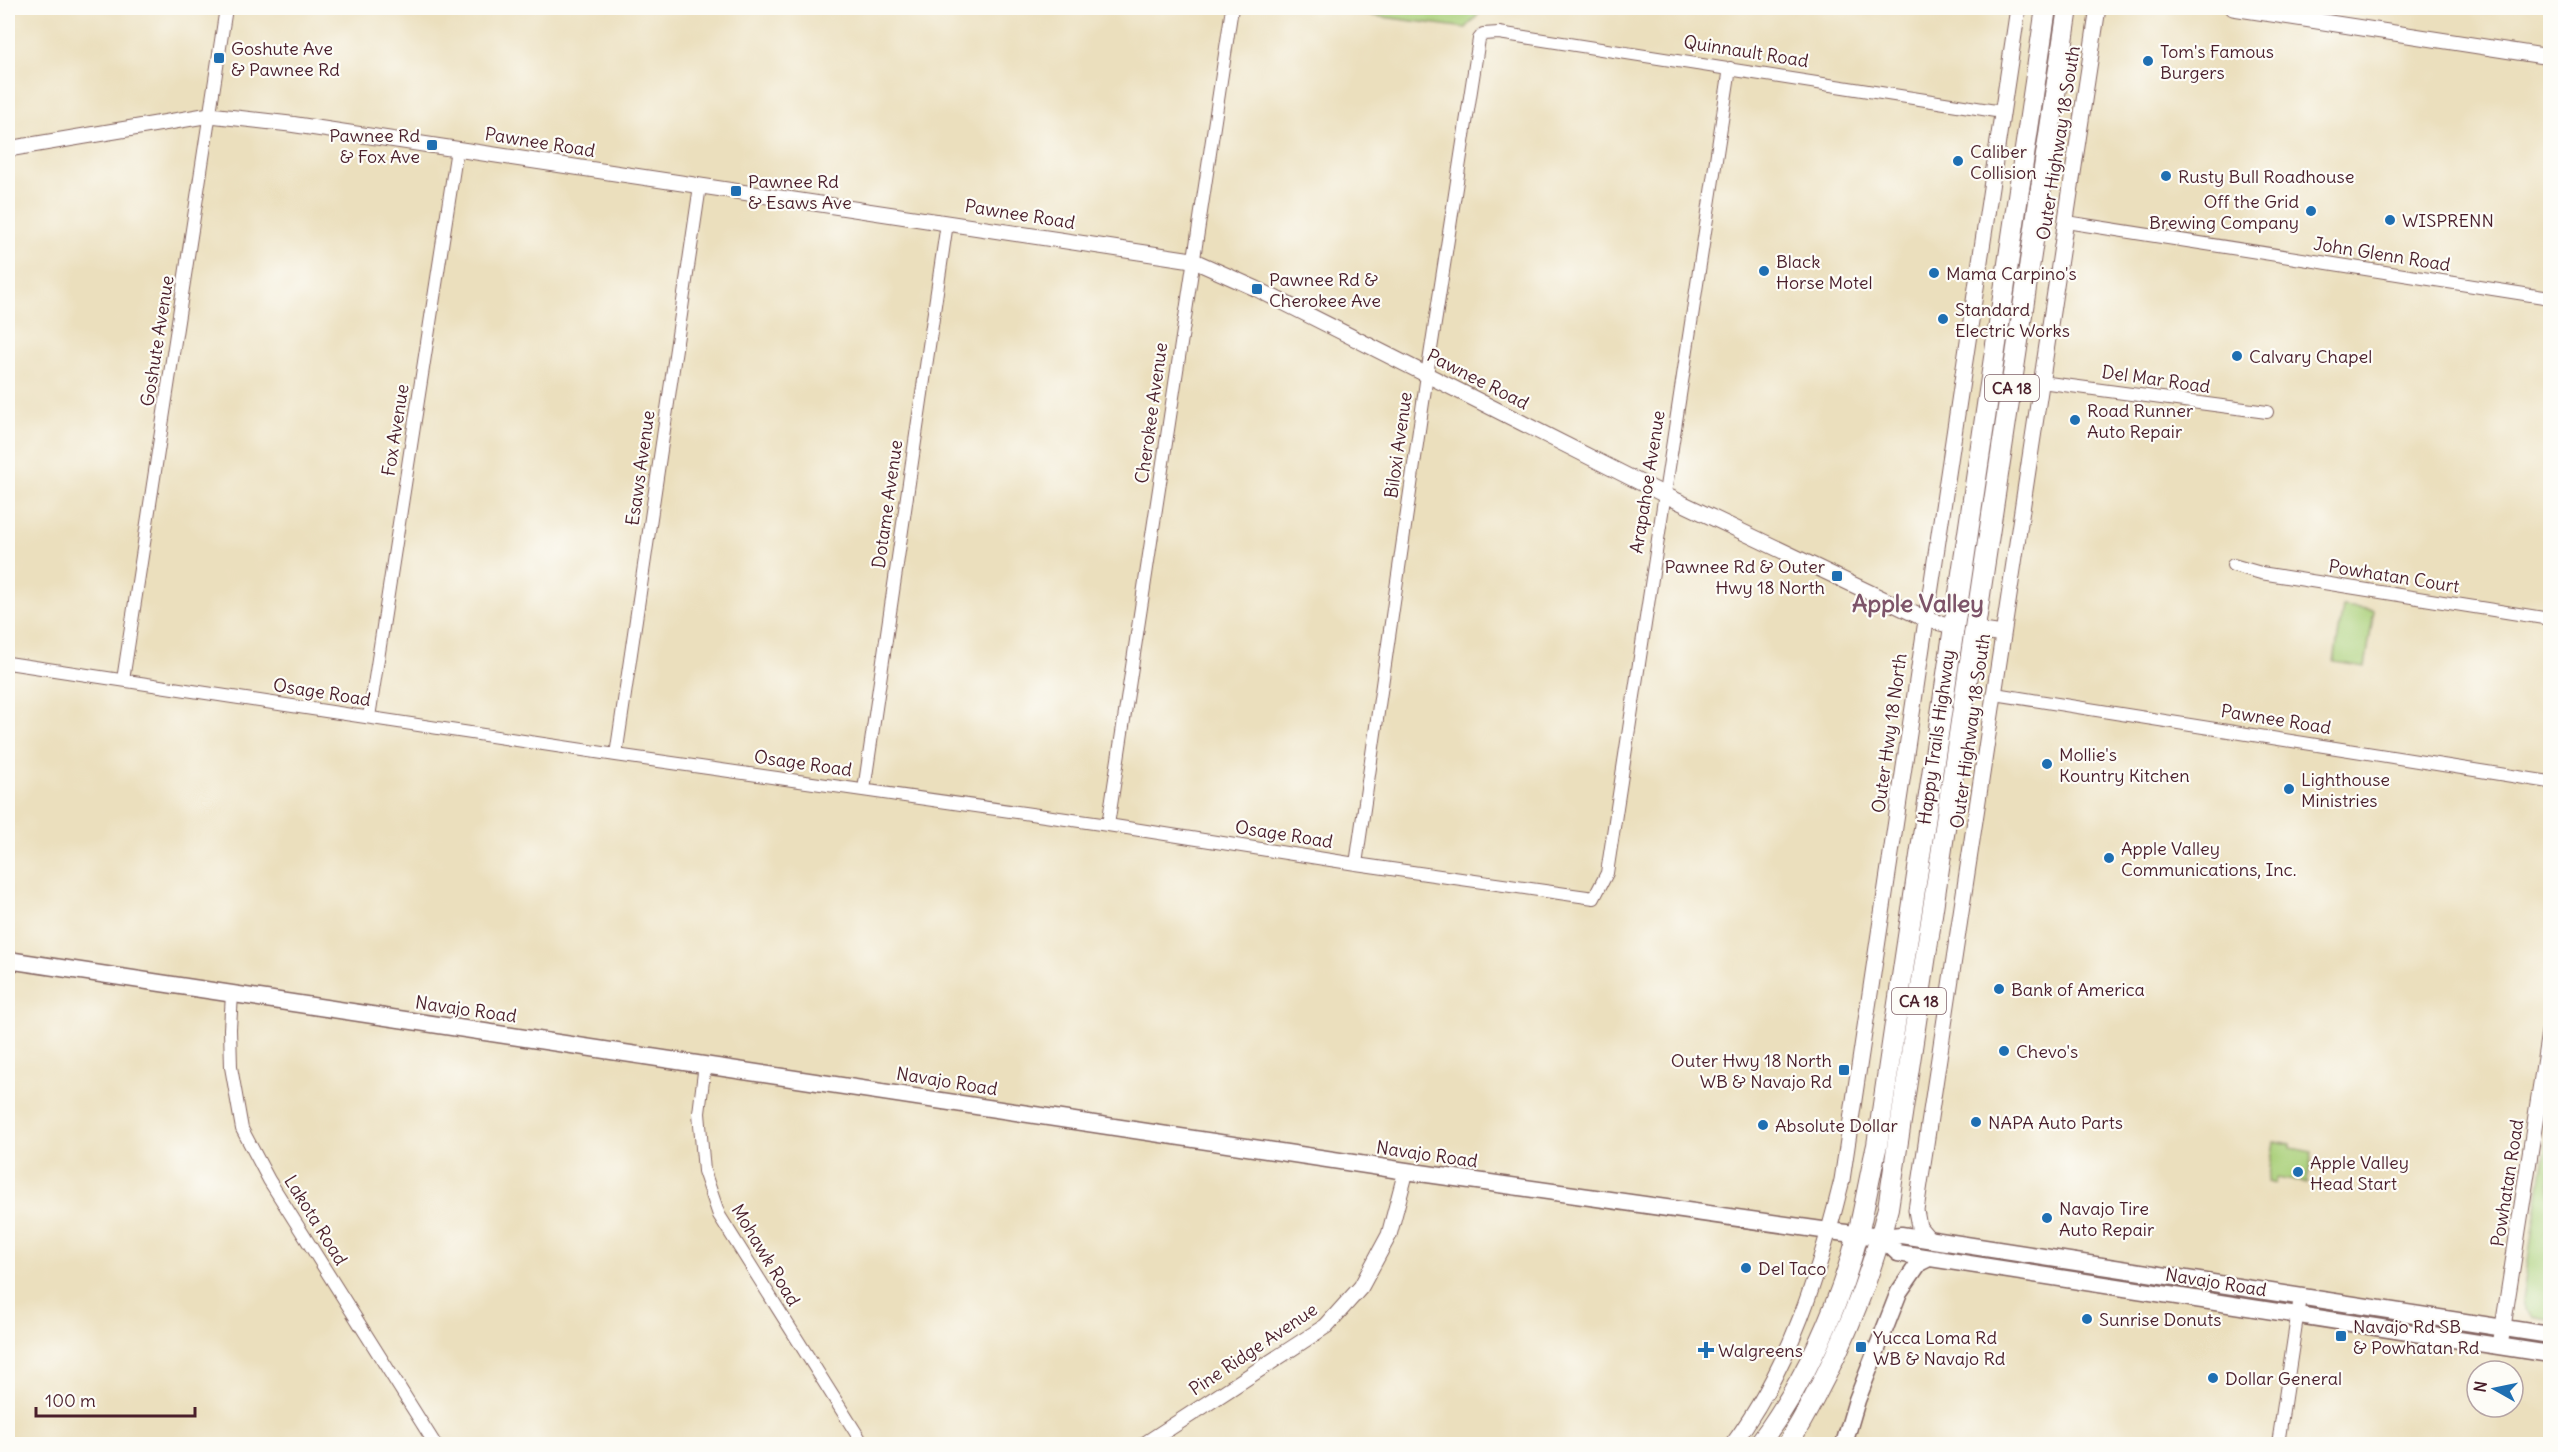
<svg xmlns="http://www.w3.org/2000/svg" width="2558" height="1452" font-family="Delius,sans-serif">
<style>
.green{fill:#aad07a;stroke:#7a7852;stroke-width:1.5}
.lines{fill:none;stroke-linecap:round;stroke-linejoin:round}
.minor-casing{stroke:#82625e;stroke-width:14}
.tertiary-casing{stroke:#82625e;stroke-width:17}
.secondary-casing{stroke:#82625e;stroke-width:19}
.primary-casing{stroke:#82625e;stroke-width:22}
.minor{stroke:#fff;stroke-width:12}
.tertiary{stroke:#fff;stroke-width:15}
.secondary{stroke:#fff;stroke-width:16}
.primary{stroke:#fff;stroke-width:20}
.poi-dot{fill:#1f6fb2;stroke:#fdfcf7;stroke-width:2}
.labels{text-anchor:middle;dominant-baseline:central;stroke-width:4.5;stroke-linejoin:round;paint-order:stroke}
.shield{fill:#fdfcf7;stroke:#806168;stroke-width:1.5}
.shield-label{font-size:16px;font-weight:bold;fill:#4a1f2b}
.poi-label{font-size:18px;fill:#4a1f2b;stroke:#fdfcf7;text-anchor:start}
.street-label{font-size:18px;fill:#4a1f2b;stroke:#fdfcf7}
.district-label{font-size:24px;font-weight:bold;fill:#7d5469;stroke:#fdfcf7}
</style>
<rect width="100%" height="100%" fill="#fdfcf7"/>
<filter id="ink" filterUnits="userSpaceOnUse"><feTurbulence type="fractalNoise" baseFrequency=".0167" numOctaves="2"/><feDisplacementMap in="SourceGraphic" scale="12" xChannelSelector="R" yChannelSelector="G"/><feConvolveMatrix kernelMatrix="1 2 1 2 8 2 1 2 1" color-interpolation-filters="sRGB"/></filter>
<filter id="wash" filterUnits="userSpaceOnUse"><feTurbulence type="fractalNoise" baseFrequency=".008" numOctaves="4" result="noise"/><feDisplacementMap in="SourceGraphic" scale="24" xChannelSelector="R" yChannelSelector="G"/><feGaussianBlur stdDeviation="1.35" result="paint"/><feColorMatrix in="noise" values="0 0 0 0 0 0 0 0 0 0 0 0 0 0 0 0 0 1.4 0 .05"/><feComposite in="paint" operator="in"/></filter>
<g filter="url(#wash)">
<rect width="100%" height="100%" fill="#ebdfbd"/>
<path class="green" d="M1354,8H1479L1478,15L1466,28L1353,13Z
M2343,606L2374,610L2365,667L2334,662Z
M2550,1114V1320L2532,1317L2524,1308L2522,1301Z
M2274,1141L2291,1144V1148L2312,1152L2307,1183L2276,1178L2275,1183L2268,1181Z"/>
</g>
<g filter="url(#ink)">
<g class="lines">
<g class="minor-casing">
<path id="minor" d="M2066,222L2550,298
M2041,382L2267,412
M2233,565L2261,573L2550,619
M8,663L616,755L1108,825L1356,864L1594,898L1607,873L1730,68
M123,680L226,8
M1995,694L2550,782
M369,717L457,149
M616,755L700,186
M864,790L947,223
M1108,825L1232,8
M1356,864L1427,375L1479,39L1483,34L1499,33L2002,112
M232,994L230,1029L231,1067L242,1129L269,1180L435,1444
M705,1064L699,1113L704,1171L719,1215L863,1444
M2278,1444L2300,1297"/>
</g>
<g class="tertiary-casing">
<path id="tertiary" d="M2233,8L2550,57
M8,149L210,115L290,124L1192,260L1257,289L1663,494L1925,619L1952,626
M1976,630L2003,634
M1929,1239L1919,1227L1916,1210L2098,8
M2500,1346L2550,1026
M1145,1444L1326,1326L1361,1287L1389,1235L1406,1171
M1733,1444C1791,1365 1819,1274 1842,1180L2018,8"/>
</g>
<g class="secondary-casing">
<path id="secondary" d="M8,960L1406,1171L1829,1231L1881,1237L1901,1235L2550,1335
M1881,1237L1898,1253L2550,1354
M1844,1444L1857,1400L1899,1292L1919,1263L1929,1258"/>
</g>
<g class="primary-casing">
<path id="primary" d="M1759,1444C1804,1384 1839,1307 1858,1234C1865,1205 1870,1174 1877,1145L2046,8
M1788,1444C1832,1371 1867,1292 1888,1208L2068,8"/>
</g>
<use href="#minor" class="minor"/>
<use href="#tertiary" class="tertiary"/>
<use href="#secondary" class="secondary"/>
<use href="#primary" class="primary"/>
</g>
</g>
<g class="poi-dot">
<rect x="213" y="52" width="12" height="12" rx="3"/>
<circle cx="2148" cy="61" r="6"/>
<rect x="426" y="139" width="12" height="12" rx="3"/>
<circle cx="1958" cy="161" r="6"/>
<circle cx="2166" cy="176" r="6"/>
<rect x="730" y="185" width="12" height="12" rx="3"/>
<circle cx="2311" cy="211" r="6"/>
<circle cx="2390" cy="220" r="6"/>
<circle cx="1764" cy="271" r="6"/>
<circle cx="1934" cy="273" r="6"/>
<rect x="1251" y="283" width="12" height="12" rx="3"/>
<circle cx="1943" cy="319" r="6"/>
<circle cx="2237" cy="356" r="6"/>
<circle cx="2075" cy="420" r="6"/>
<rect x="1831" y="570" width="12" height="12" rx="3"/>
<circle cx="2047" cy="764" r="6"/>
<circle cx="2289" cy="789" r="6"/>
<circle cx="2109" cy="858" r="6"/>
<circle cx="1999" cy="989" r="6"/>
<circle cx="2004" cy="1051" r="6"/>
<rect x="1838" y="1064" width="12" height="12" rx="3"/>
<circle cx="1976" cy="1122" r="6"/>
<circle cx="1763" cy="1125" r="6"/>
<circle cx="2298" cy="1172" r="6"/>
<circle cx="2047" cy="1218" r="6"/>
<circle cx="1746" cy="1268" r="6"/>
<circle cx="2087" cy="1319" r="6"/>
<rect x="2335" y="1330" width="12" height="12" rx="3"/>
<rect x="1855" y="1341" width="12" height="12" rx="3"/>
<path d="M1703 1341h6v6h6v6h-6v6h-6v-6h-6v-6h6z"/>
<circle cx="2213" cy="1378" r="6"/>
</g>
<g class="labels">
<g class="shield">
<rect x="1985" y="375" width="54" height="26" rx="4.5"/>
<rect x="1892" y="988" width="54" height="26" rx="4.5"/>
</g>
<g class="shield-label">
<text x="2012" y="388">CA 18</text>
<text x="1919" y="1001">CA 18</text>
</g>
<g class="poi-label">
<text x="231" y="48">Goshute Ave<tspan x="231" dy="21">&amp; Pawnee Rd</tspan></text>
<text x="2160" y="51">Tom's Famous<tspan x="2160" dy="21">Burgers</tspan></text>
<text x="420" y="135" text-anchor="end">Pawnee Rd<tspan x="420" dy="21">&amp; Fox Ave</tspan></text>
<text x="1970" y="151">Caliber<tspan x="1970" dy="21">Collision</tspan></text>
<text x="2178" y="176">Rusty Bull Roadhouse</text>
<text x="748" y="181">Pawnee Rd<tspan x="748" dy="21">&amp; Esaws Ave</tspan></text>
<text x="2299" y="201" text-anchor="end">Off the Grid<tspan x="2299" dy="21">Brewing Company</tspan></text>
<text x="2402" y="220">WISPRENN</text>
<text x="1776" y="261">Black<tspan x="1776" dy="21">Horse Motel</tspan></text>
<text x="1946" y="273">Mama Carpino's</text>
<text x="1269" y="279">Pawnee Rd &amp;<tspan x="1269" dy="21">Cherokee Ave</tspan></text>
<text x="1955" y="309">Standard<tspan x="1955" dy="21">Electric Works</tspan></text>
<text x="2249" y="356">Calvary Chapel</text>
<text x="2087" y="410">Road Runner<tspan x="2087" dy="21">Auto Repair</tspan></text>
<text x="1825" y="566" text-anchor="end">Pawnee Rd &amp; Outer<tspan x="1825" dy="21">Hwy 18 North</tspan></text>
<text x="2059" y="754">Mollie's<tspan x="2059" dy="21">Kountry Kitchen</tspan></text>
<text x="2301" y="779">Lighthouse<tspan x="2301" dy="21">Ministries</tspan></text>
<text x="2121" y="848">Apple Valley<tspan x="2121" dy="21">Communications, Inc.</tspan></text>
<text x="2011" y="989">Bank of America</text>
<text x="2016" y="1051">Chevo's</text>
<text x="1832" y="1060" text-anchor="end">Outer Hwy 18 North<tspan x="1832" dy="21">WB &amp; Navajo Rd</tspan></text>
<text x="1988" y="1122">NAPA Auto Parts</text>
<text x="1775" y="1125">Absolute Dollar</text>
<text x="2310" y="1162">Apple Valley<tspan x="2310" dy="21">Head Start</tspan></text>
<text x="2059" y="1208">Navajo Tire<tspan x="2059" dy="21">Auto Repair</tspan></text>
<text x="1758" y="1268">Del Taco</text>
<text x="2099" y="1319">Sunrise Donuts</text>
<text x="2353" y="1326">Navajo Rd SB<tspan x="2353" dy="21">&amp; Powhatan Rd</tspan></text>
<text x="1873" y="1337">Yucca Loma Rd<tspan x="1873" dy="21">WB &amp; Navajo Rd</tspan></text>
<text x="1718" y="1350">Walgreens</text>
<text x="2225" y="1378">Dollar General</text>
</g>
<g class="street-label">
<text transform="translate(1746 51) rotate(9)">Quinnault Road</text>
<text transform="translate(540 142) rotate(9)">Pawnee Road</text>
<text transform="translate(2058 143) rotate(-81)">Outer Highway 18 South</text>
<text transform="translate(1020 214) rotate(9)">Pawnee Road</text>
<text transform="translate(2382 254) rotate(9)">John Glenn Road</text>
<text transform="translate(157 341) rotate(-81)">Goshute Avenue</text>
<text transform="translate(1478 379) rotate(27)">Pawnee Road</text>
<text transform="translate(2156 379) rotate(8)">Del Mar Road</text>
<text transform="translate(1151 413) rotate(-82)">Cherokee Avenue</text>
<text transform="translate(395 430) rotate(-81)">Fox Avenue</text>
<text transform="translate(1398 445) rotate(-82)">Biloxi Avenue</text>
<text transform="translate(640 468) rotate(-82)">Esaws Avenue</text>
<text transform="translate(1647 482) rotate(-81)">Arapahoe Avenue</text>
<text transform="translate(887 504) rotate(-82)">Dotame Avenue</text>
<text transform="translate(2394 576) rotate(9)">Powhatan Court</text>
<text transform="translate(322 692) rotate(9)">Osage Road</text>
<text transform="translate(2276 719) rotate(9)">Pawnee Road</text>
<text transform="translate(1970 731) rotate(-82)">Outer Highway 18 South</text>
<text transform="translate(1889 733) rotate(-82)">Outer Hwy 18 North</text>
<text transform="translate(1936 737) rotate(-82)">Happy Trails Highway</text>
<text transform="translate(803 763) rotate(8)">Osage Road</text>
<text transform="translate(1284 834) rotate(9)">Osage Road</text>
<text transform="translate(466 1009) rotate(8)">Navajo Road</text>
<text transform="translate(947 1081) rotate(9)">Navajo Road</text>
<text transform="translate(1427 1154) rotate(8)">Navajo Road</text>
<text transform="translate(2507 1183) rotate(-81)">Powhatan Road</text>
<text transform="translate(316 1220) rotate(58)">Lakota Road</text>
<text transform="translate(766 1255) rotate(59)">Mohawk Road</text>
<text transform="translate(2216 1282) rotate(9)">Navajo Road</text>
<text transform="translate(1253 1349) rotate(-34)">Pine Ridge Avenue</text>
</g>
<g class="district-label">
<text x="1918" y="603">Apple Valley</text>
</g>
</g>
<rect width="2558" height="1452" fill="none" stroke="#fdfcf7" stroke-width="30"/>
<g transform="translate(2495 1389) rotate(279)"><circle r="28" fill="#fdfcf7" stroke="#b5a4a5" stroke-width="1.5"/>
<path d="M0-4.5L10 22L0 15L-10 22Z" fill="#1f6fb2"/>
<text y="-9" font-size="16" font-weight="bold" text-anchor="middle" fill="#4a1f2b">N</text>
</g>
<path d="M36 1407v9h159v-9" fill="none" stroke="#4a1f2b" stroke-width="3"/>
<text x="45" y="1407" font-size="18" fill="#4a1f2b" stroke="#fdfcf7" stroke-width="4.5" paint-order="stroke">100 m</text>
</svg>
